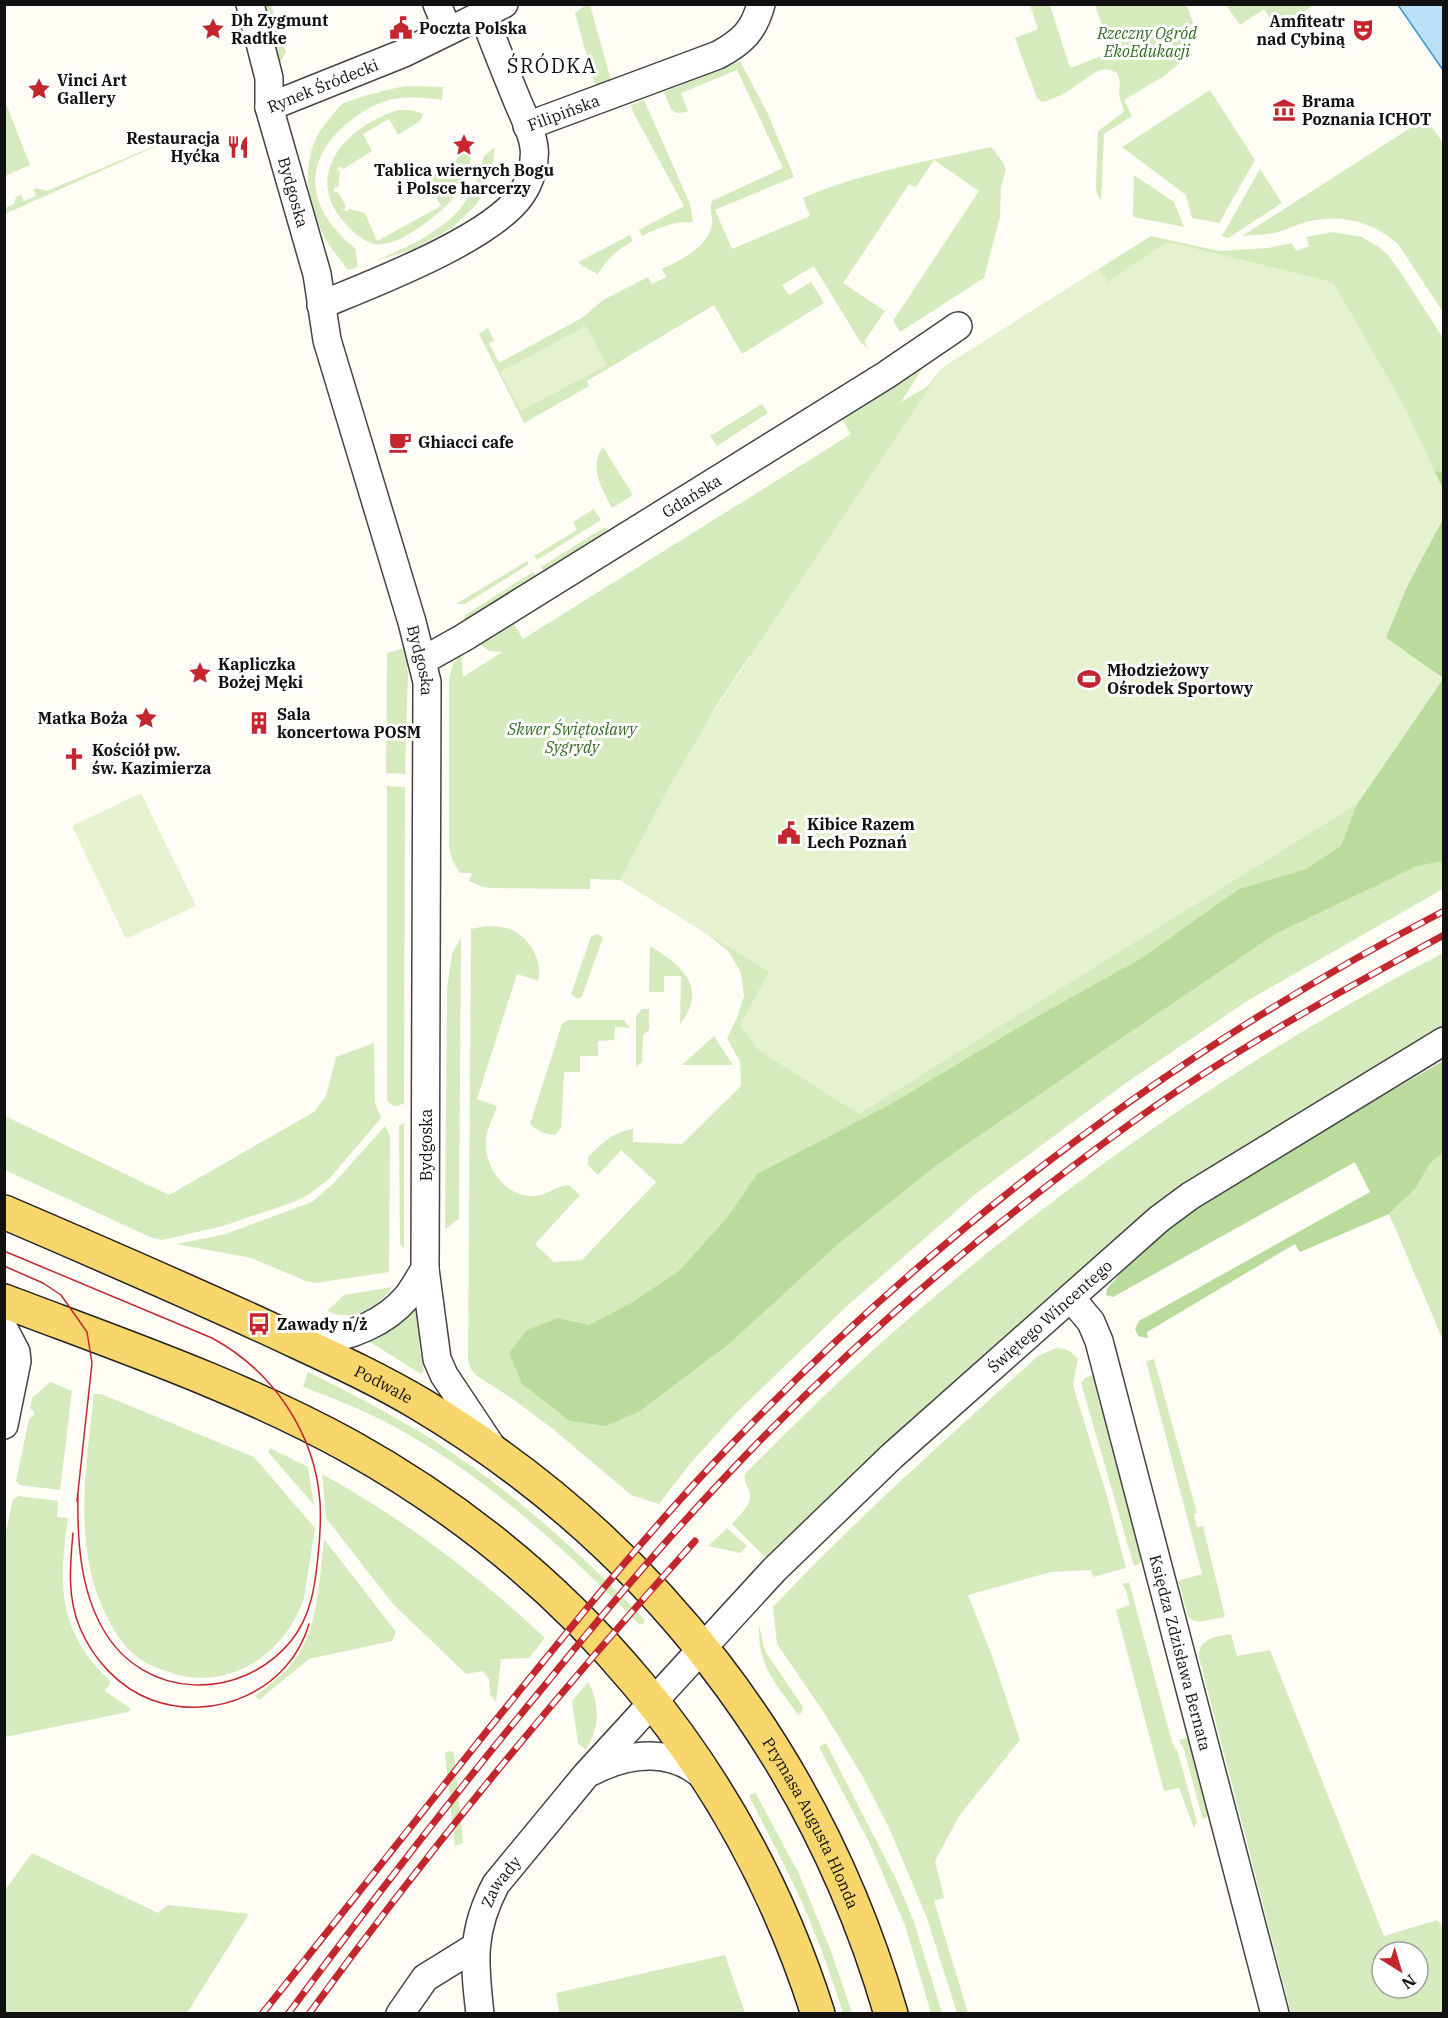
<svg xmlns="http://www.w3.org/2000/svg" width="1448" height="2018" font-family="'IBM Plex Serif',serif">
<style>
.green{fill:#d5ebbd;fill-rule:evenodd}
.forest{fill:#b9dc9c}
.pitch{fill:#e6f2cf}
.water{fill:#b9e0f7;stroke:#3f96cf;stroke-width:1.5}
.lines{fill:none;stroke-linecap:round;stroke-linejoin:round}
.minor-casing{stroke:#444;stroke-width:30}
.major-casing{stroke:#222;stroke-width:36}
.minor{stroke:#fff;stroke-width:27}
.major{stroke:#f9d66b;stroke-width:33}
.tram{stroke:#c4262e;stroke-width:1.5}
.rail-casing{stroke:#c4262e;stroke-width:7}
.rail{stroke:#fff;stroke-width:4.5;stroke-dasharray:14;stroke-linecap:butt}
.labels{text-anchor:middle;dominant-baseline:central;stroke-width:6;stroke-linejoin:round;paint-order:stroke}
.poi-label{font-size:16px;font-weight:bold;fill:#111;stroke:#fff;text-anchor:start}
.park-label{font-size:16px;font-style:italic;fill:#2f6b1f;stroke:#fff}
.street-label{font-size:16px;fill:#111;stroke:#fff}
.quarter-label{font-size:20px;letter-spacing:1.5px;fill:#111;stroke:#fff}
</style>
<rect width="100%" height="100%" fill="#fffdf5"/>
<path class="green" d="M261,5H271L286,52L278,66Z
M585,5H590L611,80L721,47L611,81L595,85L575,13Z
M1030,5H1050L1070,68L1112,52L1095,5H1186C1214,58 1161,76 1124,100L1132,116L1104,134L1101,200L1097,194L1096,186L1098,131L1124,112L1119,95L1120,82L1117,73C1102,64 1092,74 1080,83C1069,91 1055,99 1042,102L1037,98L1015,38L1038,29Z
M1226,5H1314L1277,29L1264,9L1240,25Z
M740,61L768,114L794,177L715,210L732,249L810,216L803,198C863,172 928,161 991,147L1002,161L1006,170L1001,187L1000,217L984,278L900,332L893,321L979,191L934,160L916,187L909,184L843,283L885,311L864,342L869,349L861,343L814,266L782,285L789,295L811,282L824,303L742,354L714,305L587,381L589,386L524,423L479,334L488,328L494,340L489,343L499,363L582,318L603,300L648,277L652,284L666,277L662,269C681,260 707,248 712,225C713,217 709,209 712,201L783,168L737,70L681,93L688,112L676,113L671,109L664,92Z
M408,86L443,87L442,100C423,98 402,95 383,102C368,107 356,116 344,126C298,167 311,213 355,248L358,267L348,270C341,260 332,250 326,240C305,201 298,154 329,119C333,115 337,108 341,105C349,99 396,87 408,86Z
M1210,90L1255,160L1219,223L1192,218L1186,195L1122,147Z
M644,100L690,204L693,222C674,221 659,227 642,236L639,230L684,206L633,112L631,105Z
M5,101L30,165L5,176H4Z
M398,110H411L423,114L420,121L398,135L389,119L363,134L372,151L343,169L339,166L337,169L340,172L338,187L334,188V192H338L346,206L344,209L346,212L350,209L365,213L377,241L441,206L426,178L444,167L452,169L465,142C477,158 467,172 459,188C450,205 436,216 420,227C408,235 389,247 374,244C362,241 352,231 344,222C301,173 349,125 398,110Z
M1426,118L1443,143V312L1398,244C1372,221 1340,213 1306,222C1296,225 1286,230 1275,233C1264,235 1253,235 1242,236Z
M181,135L5,214V208L14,204L16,197L21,195L24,201L36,196L33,189L37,188L47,191Z
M495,147L491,177L477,204L452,228L414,249L376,261L419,241L447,222L460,209L470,195L477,180L484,156Z
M1260,169L1282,203L1228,238L1222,236Z
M1134,175L1174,202L1184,227L1133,217Z
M1333,232L1362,237L1379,247L1387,254L1401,273L1443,338V678L1386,638L1357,804L1443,679V889L1247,1001L1126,1083L978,1192L846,1307L735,1414L689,1465L659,1504L631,1495L553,1429L510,1397L477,1376L471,1369L468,1360L471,929C497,922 523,927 535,954C539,963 540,971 538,981L517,974L477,1099L497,1106C494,1116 488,1127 486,1138C483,1165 505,1198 534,1196C547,1196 556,1185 569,1185L580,1195L535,1244L554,1262L582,1260L656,1182L621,1150L598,1175L588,1165V1157C602,1143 613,1132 633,1129V1142L682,1144L741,1086L740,1062L727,1038L737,1018L744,996L741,973L729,952L706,933L620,880L590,879V889L492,888L483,887L469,881L472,873H460L452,860L449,845V678L453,664L461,654L463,677L502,652L489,651L478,643L512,621L523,639L851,434L840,416L927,361L901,402L928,386L942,368L1151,236L1219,251L1268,248L1292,243L1296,251L1309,246L1306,237ZM750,655L717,810L713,711Z
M630,235L633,241C618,249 607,259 598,274L582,266L578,261H580Z
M762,404L768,413L717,446L710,436Z
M603,447L633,495L612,508C602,489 588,467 603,447Z
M594,509L601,520L537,560L534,556L577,530L573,522Z
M605,527L607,532L544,571L541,567Z
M527,561L529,564L465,604H456Z
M533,572L536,576L463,622L465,615Z
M405,648L408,674L405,774L386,773L387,653Z
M387,786L405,787L404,1094V1103L398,1106H393L387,1100Z
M598,934L603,938L582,996L577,999L571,994L591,937Z
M461,938L459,1219L445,1229L447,989L452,953Z
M650,946C681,965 709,987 680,1024L681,976H664V992H649Z
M1443,953V1028L1158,1205L1133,1224C1007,1333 884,1442 767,1559L732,1524C741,1512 756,1503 748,1488C745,1482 744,1480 745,1474C790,1429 835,1384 882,1342C1053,1191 1240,1058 1443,953Z
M642,1009H649V1030L643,1035L642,1062L636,1067V1016Z
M568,1020H624L630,1028L615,1027L614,1040L598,1041V1056H580V1072H564L561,1128L555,1135C544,1134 537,1131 530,1124L562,1024Z
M714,1036L733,1065H682Z
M374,1043L375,1103L381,1118L329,1179L308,1195L294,1202L223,1226L162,1240L150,1237L5,1170V1116L169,1195L314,1112L326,1096L336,1057Z
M404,1123V1249L400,1244L399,1126Z
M385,1126L390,1136L389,1272L316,1283L306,1281L251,1258L176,1244L226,1234L312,1202L334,1183Z
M1443,1153V1340L1389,1214L1416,1188L1430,1163Z
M392,1287C378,1308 351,1323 327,1311L344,1295Z
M417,1303L420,1351L424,1371L421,1374L370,1342L372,1338L399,1324Z
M1056,1348C1066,1348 1071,1351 1078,1359L1073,1385L1106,1493L1126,1568L1093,1577L1091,1570L1051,1572L968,1595L994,1661L1020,1740L959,1816L935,1861L944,1898L934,1901L968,2013H957L927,1918L890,1830L863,1777L823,1711L777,1644L773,1607C856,1519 948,1437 1038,1356Z
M1154,1359L1197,1513L1194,1514L1197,1527L1203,1526L1225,1617L1198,1622L1192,1620L1188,1616L1178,1581L1202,1574L1146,1361Z
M308,1372C352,1394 395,1416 436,1442C513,1492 580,1552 644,1619V1624H639C566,1550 487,1477 395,1427C366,1411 335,1399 303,1387Z
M1093,1375L1142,1559L1139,1564L1134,1566L1081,1383L1085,1378Z
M50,1382L72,1391L60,1490L20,1485L16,1481L29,1419L34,1415V1412L30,1408L32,1398Z
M94,1394H101L254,1457L315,1528L304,1598C284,1657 224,1695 163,1670C151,1666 141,1661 131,1652C115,1636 105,1615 97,1594C75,1529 87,1460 94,1394Z
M270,1448L308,1467L314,1505L268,1452Z
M322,1474C403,1519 477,1574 545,1638L529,1658L501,1659L496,1702L490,1695L489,1679L482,1671L466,1674L393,1604L326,1518Z
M19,1496L58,1501L57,1517L68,1518C58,1586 58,1632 111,1682L105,1691L131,1709L128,1712L5,1737L4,1541L13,1499Z
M727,1528L747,1546L740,1553L708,1546Z
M324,1539L396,1632L392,1641L309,1659L259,1700L255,1696C269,1686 283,1675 294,1661C319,1628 319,1579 324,1539Z
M1129,1582L1172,1742L1178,1753L1197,1822L1194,1828L1179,1788L1164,1791L1116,1610L1130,1605L1126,1590L1122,1584Z
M759,1625L765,1651L803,1707L802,1712L798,1715C775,1682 758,1668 759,1625Z
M1231,1634L1237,1656L1270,1650L1384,1936L1437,1920L1443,1926V2013H1291L1199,1657C1199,1638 1215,1637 1231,1634ZM1382,1952H1418V1988H1382Z
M588,1682C601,1705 599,1728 586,1750L578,1743L572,1701Z
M1189,1737L1209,1815L1203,1820L1184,1750L1179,1740Z
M826,1743L897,1881L914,1922L942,2013H931L905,1925L869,1842L819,1747Z
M452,1751L454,1754L463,1843L455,1846L445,1755L446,1752Z
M755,1792L799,1874L831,1951L852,2013H843C829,1968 812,1922 791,1879C778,1851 763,1824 749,1796Z
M32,1853L158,1913L168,1905L249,1914L187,2013H5V1890Z
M725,1955L745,2013H559L556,1993Z"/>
<path class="forest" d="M1423,471L1443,472V678L1386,638Z
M1443,679V861L1417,866L1275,934L1120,1039L938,1164L838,1244L730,1343L640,1411L606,1426L570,1421L522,1384L509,1353L527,1330L558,1318L589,1325L631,1303L679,1271L727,1218L757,1174L889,1105L1040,1015L1142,958L1239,889L1306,869L1341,846L1357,804Z
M1443,1061V1153L1430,1163L1416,1188L1389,1214L1300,1252L1295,1244L1147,1332L1148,1338L1138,1336L1135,1329L1139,1321L1370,1192L1355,1162L1113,1297L1106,1295L1107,1289L1145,1245L1208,1198Z"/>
<path class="pitch" d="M1173,243L1333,282L1404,406L1443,489V519L1406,589L1386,638L1443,679L1357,804L859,1114L758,1050L740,1025L769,972L620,880L670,785L713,712L942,368L1098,269L1108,282L1164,244Z
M586,326L607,365L521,411L500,372Z
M141,793L196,906L126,939L72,826Z"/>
<path class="water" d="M1398,5H1443V70Z"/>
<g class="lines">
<g class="minor-casing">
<g id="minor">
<path id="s1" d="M250,4L269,78V107L317,274L327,340L412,622L427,682L425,1269L437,1359L444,1375L494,1450"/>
<path d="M437,4L448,31"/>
<path id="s2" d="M269,107L404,53L504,4"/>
<path id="s3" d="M527,126L718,55C742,42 754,31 761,4"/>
<path d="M321,305C372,284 491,239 521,195C530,182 536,164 534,147C532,131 523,115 517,100C505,71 494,43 483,14"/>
<path id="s4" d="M422,661L463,638L886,375L958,326"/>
<path id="s5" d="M1071,1298L1091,1322L1099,1341L1275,2014"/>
<path d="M4,1329L16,1352L17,1361L4,1425"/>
<path d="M292,1337C299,1338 307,1340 315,1340C348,1339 386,1322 407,1297C414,1288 419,1278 425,1269"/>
<path d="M593,1771C629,1752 675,1747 707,1780"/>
<path d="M400,2014L425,1978L475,1947"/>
<path id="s6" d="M480,2014C474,1962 471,1931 496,1884L586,1775L774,1570L892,1456L1159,1219L1190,1196L1444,1041"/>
</g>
</g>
<g class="major-casing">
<g id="major">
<path id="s7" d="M4,1212C95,1251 185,1290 274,1331C323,1354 373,1376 420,1404C651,1542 816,1755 891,2014"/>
<path d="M4,1301C120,1345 240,1386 349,1446C574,1571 740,1768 818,2014"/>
</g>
</g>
<use href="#minor" class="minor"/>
<use href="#major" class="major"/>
<path class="tram" d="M4,1251L212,1338C273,1371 315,1433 320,1502C321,1520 320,1538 318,1556C315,1587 311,1616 291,1641C241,1702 144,1701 103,1629C80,1589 77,1539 78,1493
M4,1266L43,1283L61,1295L87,1332L92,1363L77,1501
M73,1533C70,1565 67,1598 80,1628C93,1659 119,1688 152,1700C215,1723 290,1690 309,1624"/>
<g class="rail-casing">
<path id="rail" d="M262,2014C337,1919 412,1825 487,1731C564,1636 641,1539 726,1450C937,1230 1173,1051 1444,911
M288,2014C371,1902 456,1792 545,1685C609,1606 675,1529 746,1455C866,1330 1000,1217 1141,1116C1237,1048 1341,991 1444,935
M309,2014C429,1849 559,1692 695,1541"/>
</g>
<use href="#rail" class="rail"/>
</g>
<defs>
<g id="civic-bare" transform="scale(1.8)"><path d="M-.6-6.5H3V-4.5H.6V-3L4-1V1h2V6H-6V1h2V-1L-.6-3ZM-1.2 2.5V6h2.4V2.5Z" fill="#c4262e" stroke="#fff" stroke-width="2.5" paint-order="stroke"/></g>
<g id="sight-bare" transform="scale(1.8)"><path d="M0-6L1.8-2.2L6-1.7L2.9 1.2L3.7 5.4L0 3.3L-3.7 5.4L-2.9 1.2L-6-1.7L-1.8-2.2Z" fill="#c4262e" stroke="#fff" stroke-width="2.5" paint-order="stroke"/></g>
<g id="theatre-bare" transform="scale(1.8)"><path d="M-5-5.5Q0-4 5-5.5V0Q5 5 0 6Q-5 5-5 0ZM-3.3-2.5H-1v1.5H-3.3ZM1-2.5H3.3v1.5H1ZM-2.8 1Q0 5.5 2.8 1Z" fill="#c4262e" stroke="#fff" stroke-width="2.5" paint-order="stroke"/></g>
<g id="museum-bare" transform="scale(1.8)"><path d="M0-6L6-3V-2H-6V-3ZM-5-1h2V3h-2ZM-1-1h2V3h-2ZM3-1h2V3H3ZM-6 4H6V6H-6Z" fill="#c4262e" stroke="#fff" stroke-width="2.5" paint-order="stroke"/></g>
<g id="restaurant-bare" transform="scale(1.8)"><path d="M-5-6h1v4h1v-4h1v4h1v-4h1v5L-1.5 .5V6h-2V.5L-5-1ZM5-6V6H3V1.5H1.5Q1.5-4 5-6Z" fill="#c4262e" stroke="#fff" stroke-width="2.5" paint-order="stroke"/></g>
<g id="cafe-bare" transform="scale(1.8)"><path d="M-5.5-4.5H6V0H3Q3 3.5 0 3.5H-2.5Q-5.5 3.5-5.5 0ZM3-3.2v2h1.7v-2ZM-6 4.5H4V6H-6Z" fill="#c4262e" stroke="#fff" stroke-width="2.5" paint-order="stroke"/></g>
<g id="stadium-bare" transform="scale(1.8)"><path d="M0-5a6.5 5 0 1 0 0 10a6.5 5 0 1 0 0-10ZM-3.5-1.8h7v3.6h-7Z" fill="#c4262e" stroke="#fff" stroke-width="2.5" paint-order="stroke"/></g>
<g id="building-bare" transform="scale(1.8)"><path d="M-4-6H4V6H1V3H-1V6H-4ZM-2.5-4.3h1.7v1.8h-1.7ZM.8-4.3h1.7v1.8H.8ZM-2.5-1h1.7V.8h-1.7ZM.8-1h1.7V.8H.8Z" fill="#c4262e" stroke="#fff" stroke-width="2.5" paint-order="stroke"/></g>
<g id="church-bare" transform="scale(1.8)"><path d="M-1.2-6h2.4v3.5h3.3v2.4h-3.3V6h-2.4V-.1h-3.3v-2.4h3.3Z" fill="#c4262e" stroke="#fff" stroke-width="2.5" paint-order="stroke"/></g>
<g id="bus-bare" transform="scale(1.8)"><path d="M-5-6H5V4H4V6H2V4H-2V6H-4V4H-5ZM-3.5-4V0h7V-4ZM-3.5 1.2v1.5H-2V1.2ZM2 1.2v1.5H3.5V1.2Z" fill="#c4262e" stroke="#fff" stroke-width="2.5" paint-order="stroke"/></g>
</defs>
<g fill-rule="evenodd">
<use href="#civic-bare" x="401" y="28"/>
<use href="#sight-bare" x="213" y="29"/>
<use href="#theatre-bare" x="1363" y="30"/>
<use href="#sight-bare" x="39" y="89"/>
<use href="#museum-bare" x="1284" y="110"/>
<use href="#sight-bare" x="464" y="145"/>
<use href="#restaurant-bare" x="238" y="147"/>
<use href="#cafe-bare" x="400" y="442"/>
<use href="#sight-bare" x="200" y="673"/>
<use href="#stadium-bare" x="1089" y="679"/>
<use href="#sight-bare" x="146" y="718"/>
<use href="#building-bare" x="259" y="723"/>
<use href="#church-bare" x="74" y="759"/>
<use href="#civic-bare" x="789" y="833"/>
<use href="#bus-bare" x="259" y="1324"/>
</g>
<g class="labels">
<g class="poi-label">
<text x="231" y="20">Dh Zygmunt<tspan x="231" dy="18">Radtke</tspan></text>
<text x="1345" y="21" text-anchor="end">Amfiteatr<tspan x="1345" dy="18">nad Cybiną</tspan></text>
<text x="419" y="28">Poczta Polska</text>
<text x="57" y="80">Vinci Art<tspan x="57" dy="18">Gallery</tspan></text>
<text x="1302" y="101">Brama<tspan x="1302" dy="18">Poznania ICHOT</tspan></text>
<text x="220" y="138" text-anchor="end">Restauracja<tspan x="220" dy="18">Hyćka</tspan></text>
<text x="464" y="170" text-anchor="middle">Tablica wiernych Bogu<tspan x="464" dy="18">i Polsce harcerzy</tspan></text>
<text x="418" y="442">Ghiacci cafe</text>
<text x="218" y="664">Kapliczka<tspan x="218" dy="18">Bożej Męki</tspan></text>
<text x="1107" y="670">Młodzieżowy<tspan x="1107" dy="18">Ośrodek Sportowy</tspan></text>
<text x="277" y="714">Sala<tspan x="277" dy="18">koncertowa POSM</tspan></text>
<text x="128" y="718" text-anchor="end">Matka Boża</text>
<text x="92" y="750">Kościół pw.<tspan x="92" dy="18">św. Kazimierza</tspan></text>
<text x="807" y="824">Kibice Razem<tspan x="807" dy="18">Lech Poznań</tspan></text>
<text x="277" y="1324">Zawady n/ż</text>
</g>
<g class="park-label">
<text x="1147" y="33">Rzeczny Ogród<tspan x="1147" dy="18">EkoEdukacji</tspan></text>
<text x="572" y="729">Skwer Świętosławy<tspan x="572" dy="18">Sygrydy</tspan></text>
</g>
<g class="street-label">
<text stroke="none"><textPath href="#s2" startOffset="58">Rynek Śródecki</textPath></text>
<text stroke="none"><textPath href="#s3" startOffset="39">Filipińska</textPath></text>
<text stroke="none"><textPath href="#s1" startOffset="194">Bydgoska</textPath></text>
<text stroke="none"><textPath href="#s4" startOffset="316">Gdańska</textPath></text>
<text stroke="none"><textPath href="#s1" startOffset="680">Bydgoska</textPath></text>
<text transform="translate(426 1145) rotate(-90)">Bydgoska</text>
<text stroke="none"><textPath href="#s6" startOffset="928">Świętego Wincentego</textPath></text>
<text stroke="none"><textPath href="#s7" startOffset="417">Podwale</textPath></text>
<text stroke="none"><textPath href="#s5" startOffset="374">Księdza Zdzisława Bernata</textPath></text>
<text stroke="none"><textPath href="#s7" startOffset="1040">Prymasa Augusta Hlonda</textPath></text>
<text stroke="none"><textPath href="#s6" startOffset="138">Zawady</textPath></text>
</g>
<g class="quarter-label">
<text x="552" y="65">ŚRÓDKA</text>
</g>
</g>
<rect width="1448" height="2018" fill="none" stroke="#111111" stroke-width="12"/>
<g transform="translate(1400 1970) rotate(143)"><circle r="28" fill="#ffffff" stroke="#a0a0a0" stroke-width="1.5"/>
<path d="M0-4.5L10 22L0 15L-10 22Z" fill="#c4262e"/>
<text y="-9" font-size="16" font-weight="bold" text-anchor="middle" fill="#111111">N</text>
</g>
</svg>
